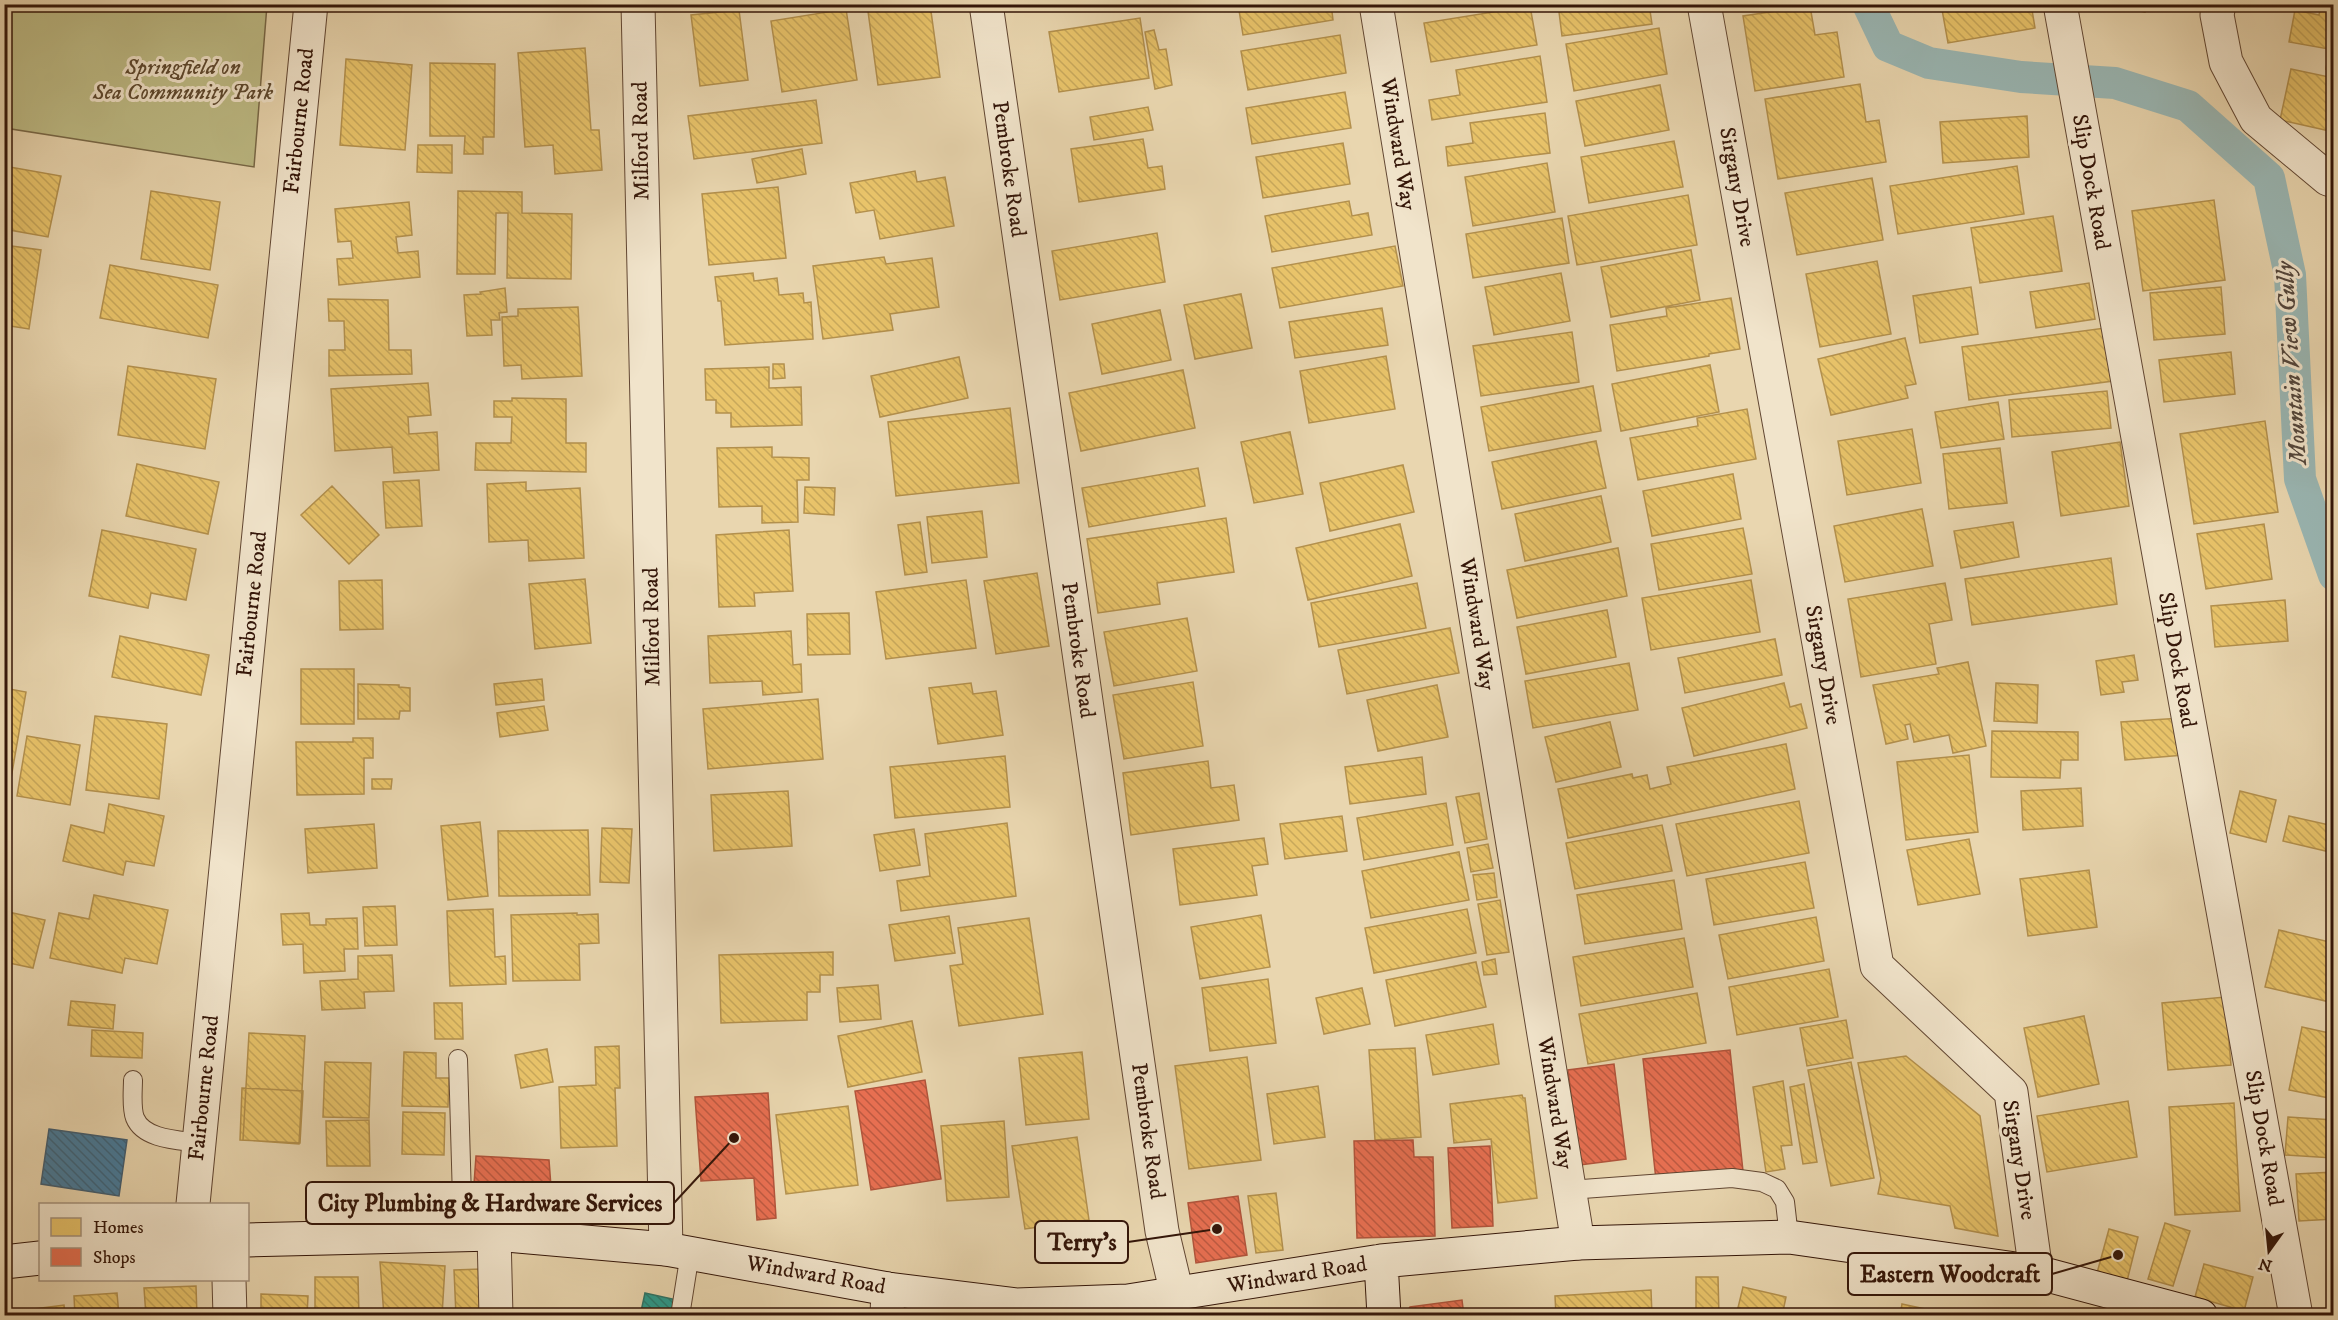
<svg xmlns="http://www.w3.org/2000/svg" width="2338" height="1320" font-family="'IM FELL DW Pica',serif">
<style>
.green{fill:#bebc86;stroke:#796948;stroke-width:1.5}
.homes{fill:url(#homes-back-hatch);stroke:#b3904d;stroke-width:1.5}
.shops{fill:url(#shops-back-hatch);stroke:#b1543b;stroke-width:1.5}
.schools{fill:url(#schools-back-hatch);stroke:#2d7467;stroke-width:1.5}
.public{fill:url(#public-back-hatch);stroke:#405d71;stroke-width:1.5}
.lines{fill:none;stroke-linecap:round;stroke-linejoin:round}
.canal{stroke:#9ab7b4;stroke-width:32}
.service-casing{stroke:#614632;stroke-width:20}
.minor-casing{stroke:#614632;stroke-width:35}
.secondary-casing{stroke:#341609;stroke-width:35}
.service{stroke:#f1e4cb;stroke-width:18}
.minor{stroke:#f1e4cb;stroke-width:33}
.secondary{stroke:#f1e4cb;stroke-width:33}
.labels{text-anchor:middle;dominant-baseline:central;stroke-width:6;stroke-linejoin:round;paint-order:stroke}
.park-label{font-size:22px;font-style:italic;fill:#5d482e;stroke:#f1e4cb}
.street-label{font-size:22px;fill:#341609;stroke:#f1e4cb}
.water-label{font-size:24px;font-style:italic;fill:#53463c;stroke:#f1e4cb}
.leader{fill:none;stroke:#341609;stroke-width:2}
.callout-dot{fill:#341609;stroke:#f1e4cb;stroke-width:2}
.callout{fill:#f1e4cb;stroke:#341609;stroke-width:2}
.callout-label{font-size:24px;text-anchor:middle;font-weight:bold;fill:#341609}
</style>
<defs>
<pattern id="homes-back-hatch" width="6" height="6" patternUnits="userSpaceOnUse" patternTransform="scale(1.5)"><rect width="6" height="6" fill="#e9c46a"/><path d="M-1 5l2 2M0 0l6 6M5-1l2 2" fill="none" stroke="#c8a85b"/></pattern>
<pattern id="shops-back-hatch" width="6" height="6" patternUnits="userSpaceOnUse" patternTransform="scale(1.5)"><rect width="6" height="6" fill="#e76f51"/><path d="M-1 5l2 2M0 0l6 6M5-1l2 2" fill="none" stroke="#bc5a41"/></pattern>
<pattern id="schools-back-hatch" width="6" height="6" patternUnits="userSpaceOnUse" patternTransform="scale(1.5)"><rect width="6" height="6" fill="#2a9d8f"/><path d="M-1 5l2 2M0 0l6 6M5-1l2 2" fill="none" stroke="#257f73"/></pattern>
<pattern id="public-back-hatch" width="6" height="6" patternUnits="userSpaceOnUse" patternTransform="scale(1.5)"><rect width="6" height="6" fill="#457b9d"/><path d="M-1 5l2 2M0 0l6 6M5-1l2 2" fill="none" stroke="#3a647e"/></pattern>
</defs>
<rect width="100%" height="100%" fill="#e9d6af"/>
<filter id="stains"><feTurbulence type="fractalNoise" baseFrequency=".00333" numOctaves="4"/><feColorMatrix values="0 0 0 0 .2 0 0 0 0 .09 0 0 0 0 .02 0 0 0 .5 -.17"/></filter>
<radialGradient id="worn" r=".72"><stop offset=".6" stop-color="#630" stop-opacity="0"/><stop offset="1" stop-color="#630" stop-opacity=".3"/></radialGradient>
<path class="green" d="M4,5H267L254,167L5,128Z"/>
<path class="homes" d="M867,4H930L940,77L878,85Z
M1238,4H1331L1333,20L1243,35Z
M1558,4H1649L1652,24L1562,36Z
M1941,4H2031L2035,28L1948,43Z
M2107,4H2147L2145,12Z
M2321,4H2334V70L2326,69L2329,49L2289,42L2295,10L2319,15Z
M1530,6L1537,45L1431,62L1424,23Z
M1810,6L1815,35L1837,32L1844,77L1755,91L1743,16Z
M846,9L857,80L782,92L771,21Z
M739,10L748,80L700,86L691,15Z
M1140,18L1149,78L1059,92L1049,32Z
M1659,28L1667,74L1574,91L1566,44Z
M1154,30L1159,50L1166,49L1172,85L1155,89L1145,32Z
M1340,35L1346,73L1248,90L1241,51Z
M585,48L591,130H599L602,170L555,174L553,145L525,147L518,53Z
M1540,56L1547,102L1432,120L1429,100L1460,95L1456,70Z
M346,59L412,65L405,150L340,145Z
M430,63L495,64L494,137H483V154H464L465,136H430Z
M2291,69L2334,78V132L2280,120Z
M1860,84L1866,122L1879,120L1886,162L1778,179L1765,99Z
M1660,85L1669,130L1585,146L1576,101Z
M1345,92L1351,128L1252,144L1246,108Z
M816,100L822,143L694,159L688,116Z
M1148,107L1153,130L1094,140L1090,117Z
M1545,113L1550,153L1448,166L1446,147L1473,143L1470,123Z
M2027,116L2029,157L1943,163L1940,122Z
M1143,139L1148,168L1162,166L1165,189L1079,202L1071,149Z
M1674,141L1683,187L1589,203L1581,157Z
M1343,143L1350,184L1263,198L1256,157Z
M418,145H452V173L417,172Z
M802,149L806,174L757,183L752,159Z
M1547,163L1555,212L1473,226L1465,177Z
M4,166L61,176L48,237L4,229Z
M2017,166L2024,214L1898,234L1890,186Z
M915,171L917,182L945,177L954,226L880,239L874,210L856,213L850,183Z
M1872,178L1883,240L1797,255L1785,193Z
M778,187L786,258L709,265L702,194Z
M151,191L220,202L210,270L141,259Z
M458,191L522,192V213L572,214L571,279L507,278L508,213H496L495,274H457Z
M1688,195L1697,245L1577,265L1568,216Z
M2214,200L2225,280L2143,291L2132,211Z
M1349,201L1352,216L1368,213L1372,235L1272,252L1265,216Z
M409,202L412,235L396,237L398,253L418,251L420,277L339,285L337,259L353,258L351,241L338,242L335,209Z
M2053,216L2062,271L1980,283L1971,228Z
M1562,218L1569,263L1473,278L1466,234Z
M1157,233L1165,282L1060,300L1052,251Z
M4,245L41,250L29,329L4,325Z
M1395,246L1403,286L1280,308L1272,268Z
M1691,250L1700,300L1611,317L1601,267Z
M884,257L886,264L932,258L939,307L890,314L893,330L823,339L813,266Z
M1877,261L1891,334L1820,347L1806,274Z
M110,265L218,285L208,338L100,318Z
M753,273L754,281L777,278L779,295L803,293L804,303L811,302L813,339L725,345L721,301H718L715,277Z
M1561,273L1570,321L1494,335L1485,287Z
M2089,283L2095,319L2036,328L2030,292Z
M1971,287L1978,334L1920,343L1913,296Z
M2221,287L2225,334L2154,340L2150,293Z
M505,288L507,312L499,313L500,320H491L492,335L467,336L464,295L481,294L480,292Z
M1241,294L1252,348L1195,359L1184,305Z
M1731,298L1740,349L1709,354V356L1617,371L1610,325L1667,316L1666,308Z
M328,299L388,300L389,350H411L412,374L329,376V350H345L344,321H329Z
M578,307L582,376L522,379L521,365L504,366L502,317L518,316V309Z
M1382,308L1388,345L1295,358L1289,322Z
M1160,310L1171,360L1102,374L1092,324Z
M2105,328L2113,381L1969,400L1962,347Z
M1572,332L1579,382L1481,396L1473,346Z
M1905,338L1916,384L1905,386L1908,398L1831,415L1818,359Z
M2231,352L2235,394L2164,402L2159,360Z
M1386,356L1395,409L1309,423L1300,371Z
M959,357L968,398L880,417L871,376Z
M773,364H784L785,378L773,379Z
M1710,365L1719,412L1621,431L1612,384Z
M128,366L216,379L205,449L118,435Z
M769,367V388L801,387L802,425L731,427V413H716V400H706L705,369Z
M1183,370L1195,428L1081,451L1069,393Z
M428,383L431,415L408,417L409,434L437,432L439,470L394,473L392,447L335,451L331,389Z
M1593,386L1601,431L1489,451L1481,407Z
M2107,391L2111,428L2012,437L2009,400Z
M512,398L566,399V443H586V472L475,470L476,443H511L512,417H494V401H512Z
M1998,402L2004,439L1941,448L1935,412Z
M1010,408L1019,483L896,496L888,422Z
M1747,409L1756,459L1638,480L1630,438L1698,426L1697,418Z
M2265,421L2278,512L2194,524L2180,434Z
M1912,429L1921,483L1847,495L1838,441Z
M1290,432L1303,494L1254,503L1241,442Z
M1596,441L1606,488L1502,509L1492,462Z
M2120,442L2129,506L2061,516L2052,452Z
M772,447V457L809,458V480H797L798,522L762,523V506L719,507L717,448Z
M2000,448L2007,503L1949,509L1943,454Z
M137,464L219,482L208,534L126,516Z
M1403,465L1414,512L1330,531L1320,483Z
M1198,468L1205,506L1089,527L1082,488Z
M1733,474L1741,519L1652,536L1643,491Z
M419,480L422,526L386,528L383,482Z
M526,482V491L580,488L584,558L529,561L528,540L489,542L487,484Z
M332,486L379,535L349,564L301,515Z
M805,487L835,488L834,515L804,513Z
M1601,496L1611,542L1525,561L1515,514Z
M1922,509L1933,566L1845,582L1834,526Z
M982,511L987,557L932,563L927,517Z
M1226,518L1234,572L1157,583L1160,604L1098,613L1087,539Z
M920,522L927,572L905,575L898,525Z
M2013,522L2019,557L1961,568L1954,531Z
M1400,524L1412,576L1308,600L1296,548Z
M2264,524L2272,579L2206,589L2197,534Z
M1743,528L1752,574L1659,590L1651,544Z
M102,530L196,549L186,600L151,593L148,608L89,596Z
M789,530L793,591L754,593L755,606L719,607L716,535Z
M1618,548L1627,596L1517,618L1507,570Z
M2111,558L2117,604L1972,625L1965,579Z
M1037,573L1049,646L996,654L984,581Z
M585,579L591,643L535,649L529,584Z
M382,580L383,629L340,630L339,581Z
M966,580L976,648L886,659L876,592Z
M1751,580L1760,632L1651,650L1642,598Z
M1417,583L1426,628L1319,647L1311,603Z
M1945,583L1952,620L1929,624L1936,664L1861,677L1848,599Z
M2285,600L2288,641L2215,647L2211,606Z
M1607,610L1616,657L1526,674L1517,627Z
M849,613L850,654L808,655L807,614Z
M1187,618L1197,671L1114,686L1104,632Z
M1450,628L1459,673L1347,694L1338,650Z
M791,631L793,665L801,664L802,692L763,695L762,681L710,683L708,636Z
M120,636L209,655L201,695L112,677Z
M1775,639L1782,675L1685,693L1678,658Z
M2134,655L2138,680L2122,682L2124,692L2101,695L2096,661Z
M1968,662L1986,746L1953,753L1949,735L1914,742L1910,724L1905,725L1908,739L1886,744L1873,685L1939,674L1937,668Z
M1629,663L1638,710L1533,728L1525,681Z
M301,669H354V724H301Z
M542,679L544,700L496,705L494,684Z
M1193,682L1203,746L1124,759L1113,695Z
M971,683L973,694L996,691L1003,735L938,744L929,688Z
M1784,683L1790,707L1801,704L1807,728L1694,756L1682,708Z
M1996,683L2038,685L2037,723L1994,721Z
M358,684L399,685V687L410,688V711H400L399,719H358Z
M1437,685L1448,737L1378,751L1367,700Z
M4,688L26,692L9,790L4,789Z
M818,699L823,759L708,769L703,709Z
M544,706L548,730L500,737L497,713Z
M95,716L167,724L159,799L86,790Z
M2181,718L2184,755L2125,760L2121,722Z
M1610,722L1621,767L1556,782L1545,737Z
M1992,731L2078,732V760H2061L2060,778L1991,777Z
M27,736L80,745L70,805L17,796Z
M353,738H373V758H364V794L297,795L296,742H353Z
M1786,744L1795,789L1568,838L1558,789L1632,774L1633,778L1647,775L1650,789L1671,784L1667,767Z
M1969,755L1978,832L1906,840L1897,762Z
M1005,756L1010,807L895,818L890,767Z
M1422,757L1426,794L1350,804L1345,767Z
M1208,761L1211,788L1234,785L1239,820L1131,835L1123,773Z
M372,779H392L391,789H372Z
M2081,788L2083,826L2023,830L2021,791Z
M788,791L792,846L714,851L711,795Z
M2240,791L2276,800L2266,842L2230,833Z
M1479,793L1487,839L1465,843L1456,797Z
M1799,801L1809,853L1687,876L1676,824Z
M1446,803L1453,845L1364,860L1357,818Z
M109,804L164,816L154,866L126,861L123,875L63,861L71,825L104,833Z
M1342,816L1347,851L1285,859L1280,824Z
M2289,816L2334,826V853L2283,841Z
M480,822L488,896L448,900L441,826Z
M1007,823L1016,896L901,911L897,881L930,876L925,834Z
M374,824L377,868L308,873L305,829Z
M1662,825L1672,871L1575,889L1566,843Z
M602,828L632,829L629,883L600,882Z
M914,829L920,865L880,871L874,835Z
M588,830L590,895L499,896L498,831Z
M1264,838L1268,864L1252,866L1257,895L1180,905L1173,849Z
M1969,839L1980,894L1918,905L1907,850Z
M1488,844L1493,868L1471,872L1467,848Z
M1459,852L1469,900L1371,918L1362,871Z
M1805,862L1814,908L1714,925L1706,879Z
M2089,870L2097,927L2028,936L2020,879Z
M1494,873L1497,897L1477,900L1473,875Z
M1674,880L1682,929L1585,944L1577,895Z
M94,895L168,910L157,964L125,958L122,973L50,958L59,913L89,919Z
M1500,900L1509,952L1487,955L1478,904Z
M395,906L397,945L365,946L363,907Z
M493,909L495,957L505,956L506,984L450,986L447,911Z
M1467,909L1476,953L1374,973L1365,928Z
M4,911L45,920L33,968L4,962Z
M309,913L310,925H326V919L357,918L358,949H344L345,971L304,973L303,944L283,945L281,914Z
M577,913V915L598,914L599,943L579,944L580,980L513,981L511,915Z
M1261,915L1270,967L1200,979L1191,927Z
M949,916L955,953L895,961L889,925Z
M1816,917L1824,961L1728,979L1719,935Z
M1029,918L1043,1014L959,1026L950,966L963,964L958,928Z
M2279,930L2334,943V1003L2265,987Z
M1684,938L1693,987L1581,1006L1573,957Z
M833,952V975H820V992H807V1020L721,1023L719,955Z
M392,955L394,991L364,992L365,1008L322,1010L320,981L358,979V956Z
M1495,959L1497,974L1484,975L1482,962Z
M1476,962L1486,1007L1395,1026L1386,980Z
M1829,969L1838,1017L1737,1035L1729,987Z
M1268,979L1276,1043L1210,1051L1202,988Z
M878,985L881,1019L840,1022L837,988Z
M1362,988L1370,1024L1324,1034L1316,998Z
M1697,993L1706,1043L1588,1064L1579,1014Z
M2225,997L2231,1065L2168,1070L2162,1003Z
M71,1001L115,1005L113,1029L68,1025Z
M434,1003H462L463,1039H435Z
M2084,1016L2099,1084L2038,1097L2024,1028Z
M1846,1020L1853,1058L1807,1066L1800,1028Z
M912,1021L922,1072L848,1087L838,1036Z
M1493,1024L1499,1064L1433,1075L1426,1035Z
M2302,1027L2334,1034V1099L2289,1090Z
M92,1030L143,1033L142,1058L91,1056Z
M249,1033L305,1036L299,1144L243,1140Z
M619,1046L620,1088H615L617,1146L561,1148L559,1087L596,1085L595,1047Z
M1415,1048L1421,1137L1375,1140L1369,1050Z
M547,1049L553,1082L521,1088L515,1055Z
M404,1052L436,1053V1078H449L448,1107L402,1106Z
M1082,1052L1089,1119L1026,1125L1019,1058Z
M1906,1056L1980,1116L1998,1236L1955,1228L1950,1206L1878,1194L1881,1179L1858,1063Z
M1247,1057L1261,1160L1189,1169L1175,1066Z
M325,1062L371,1063L369,1118L323,1117Z
M1851,1062L1874,1178L1831,1186L1808,1070Z
M1783,1081L1792,1145L1781,1146L1785,1169L1766,1172L1753,1087Z
M1804,1084L1817,1162L1803,1164L1790,1087Z
M1318,1086L1325,1137L1274,1144L1267,1094Z
M242,1088L303,1091L300,1143L240,1140Z
M1522,1095L1523,1098H1525L1537,1198L1498,1203L1491,1139L1454,1143L1450,1104Z
M2128,1101L2137,1157L2047,1172L2037,1116Z
M2234,1103L2240,1211L2175,1215L2169,1107Z
M848,1106L858,1185L786,1194L776,1115Z
M403,1112L445,1113L444,1155L402,1154Z
M2288,1117L2334,1120L2333,1158L2285,1155Z
M369,1120L370,1166H327L326,1121Z
M1004,1121L1009,1197L947,1201L941,1126Z
M1077,1137L1089,1220L1025,1229L1012,1146Z
M2334,1172V1219L2299,1221L2296,1174Z
M1276,1193L1283,1250L1256,1253L1248,1196Z
M2165,1223L2190,1231L2173,1286L2148,1279Z
M2109,1229L2138,1237L2127,1281L2097,1273Z
M380,1262L445,1266L442,1316H384Z
M2204,1264L2253,1277L2244,1311L2195,1297Z
M481,1269V1316H456L454,1270Z
M315,1277H358L359,1316H315Z
M1696,1277H1718L1719,1316H1696Z
M196,1286L197,1316H146L144,1288Z
M1743,1287L1786,1297L1782,1316H1736Z
M1651,1290L1652,1316H1556L1555,1296Z
M117,1293L119,1316H75L74,1296Z
M261,1294L308,1296L307,1316H261Z
M1902,1304L1958,1316H1900Z
M64,1305L65,1316H12L11,1312Z"/>
<path class="shops" d="M1730,1050L1743,1171L1656,1180L1643,1059Z
M1614,1064L1626,1159L1580,1165L1568,1070Z
M925,1080L941,1179L871,1190L855,1091Z
M768,1093L776,1218L757,1220L754,1178L701,1181L695,1097Z
M1413,1140L1414,1157H1433L1435,1236L1357,1238L1354,1141Z
M1490,1146L1493,1226L1452,1228L1448,1148Z
M476,1156L549,1160L551,1187L474,1184Z
M1238,1196L1247,1255L1196,1263L1188,1203Z
M1462,1300L1464,1316H1404L1410,1307Z"/>
<path class="schools" d="M645,1293L677,1300L673,1315L659,1311L658,1316H640Z"/>
<path class="public" d="M49,1129L127,1140L119,1196L41,1184Z"/>
<g class="lines">
<path class="canal" d="M1868,4L1888,46L1929,63L2021,77L2115,83L2188,106L2269,178L2290,275L2300,479L2334,575"/>
<g class="service-casing">
<path id="service" d="M458,1059L463,1234
M133,1080C133,1090 131,1108 135,1118C144,1140 180,1140 199,1143
M1569,1190L1732,1178L1762,1182L1777,1189L1785,1202L1789,1237
M680,1316L690,1253"/>
</g>
<g class="minor-casing">
<path id="minor" d="M638,4L666,1249
M986,4L1162,1231L1177,1294
M1376,4L1578,1243
M1704,4L1877,966L2011,1092L2036,1272
M2060,4L2296,1316
M2219,4L2217,15L2226,62L2256,119L2328,179L2334,181
M193,1204L311,4
M494,1234L496,1316
M229,1280L230,1316
M887,1316L888,1289"/>
</g>
<g class="secondary-casing">
<path id="secondary" d="M248,1240L494,1234L666,1249L888,1289L1016,1305L1128,1301L1381,1261L1578,1243L1789,1237L2036,1272L2201,1316
M1381,1261L1384,1316
M4,1262L40,1258"/>
</g>
<use href="#service" class="service"/>
<use href="#minor" class="minor"/>
<use href="#secondary" class="secondary"/>
</g>
<g class="labels">
<g class="park-label">
<text x="183" y="67">Springfield on<tspan x="183" dy="25">Sea Community Park</tspan></text>
</g>
<g class="street-label">
<text transform="translate(299 121) rotate(-84)">Fairbourne Road</text>
<text transform="translate(641 141) rotate(-91)">Milford Road</text>
<text transform="translate(1398 144) rotate(81)">Windward Way</text>
<text transform="translate(1009 169) rotate(82)">Pembroke Road</text>
<text transform="translate(2091 182) rotate(80)">Slip Dock Road</text>
<text transform="translate(1737 187) rotate(80)">Sirgany Drive</text>
<text transform="translate(252 604) rotate(-84)">Fairbourne Road</text>
<text transform="translate(1477 624) rotate(81)">Windward Way</text>
<text transform="translate(652 627) rotate(-91)">Milford Road</text>
<text transform="translate(1078 650) rotate(82)">Pembroke Road</text>
<text transform="translate(2177 660) rotate(80)">Slip Dock Road</text>
<text transform="translate(1823 665) rotate(80)">Sirgany Drive</text>
<text transform="translate(204 1088) rotate(-84)">Fairbourne Road</text>
<text transform="translate(1555 1103) rotate(81)">Windward Way</text>
<text transform="translate(1148 1131) rotate(82)">Pembroke Road</text>
<text transform="translate(2264 1138) rotate(80)">Slip Dock Road</text>
<text transform="translate(2019 1160) rotate(81)">Sirgany Drive</text>
<text transform="translate(816 1275) rotate(10)">Windward Road</text>
<text transform="translate(1297 1275) rotate(-9)">Windward Road</text>
</g>
<g class="water-label">
<text transform="translate(2292 363) rotate(-94)">Mountain View Gully</text>
</g>
</g>
<path class="leader" d="M734 1138L674 1203M1217 1229L1128 1242M2118 1255L2052 1274"/>
<g class="callout-dot">
<circle cx="734" cy="1138" r="6"/>
<circle cx="1217" cy="1229" r="6"/>
<circle cx="2118" cy="1255" r="6"/>
</g>
<g class="callout">
<rect x="306" y="1182" width="368" height="42" rx="6"/>
<rect x="1035" y="1221" width="93" height="42" rx="6"/>
<rect x="1848" y="1253" width="204" height="42" rx="6"/>
</g>
<g class="callout-label">
<text x="490" y="1211">City Plumbing &amp; Hardware Services</text>
<text x="1082" y="1250">Terry's</text>
<text x="1950" y="1282">Eastern Woodcraft</text>
</g>
<rect width="2338" height="1320" fill="none" stroke="#e9d6af" stroke-width="24"/>
<rect x="6" y="6" width="2326" height="1308" fill="none" stroke="#341609" stroke-width="3"/>
<rect x="12" y="12" width="2314" height="1296" fill="none" stroke="#341609" stroke-width="1.5"/>
<rect x="39" y="1203" width="210" height="78" fill="#f1e4cb" stroke="#a5927d" stroke-width="1.5"/>
<rect x="51" y="1218" width="30" height="18" fill="#e9c46a" stroke="#a5927d" stroke-width="1.5"/>
<text x="93" y="1233" font-size="18" fill="#341609">Homes</text>
<rect x="51" y="1248" width="30" height="18" fill="#e76f51" stroke="#a5927d" stroke-width="1.5"/>
<text x="93" y="1263" font-size="18" fill="#341609">Shops</text>
<g transform="translate(2269 1251) rotate(195)" stroke="#f1e4cb" stroke-width="4.5" paint-order="stroke">
<path d="M0-4.5L10 22L0 15L-10 22Z" fill="#341609"/>
<text y="-9" font-size="16" font-weight="bold" text-anchor="middle" fill="#341609">N</text>
</g>
<rect width="100%" height="100%" filter="url(#stains)"/>
<rect width="100%" height="100%" fill="url(#worn)"/>
</svg>
